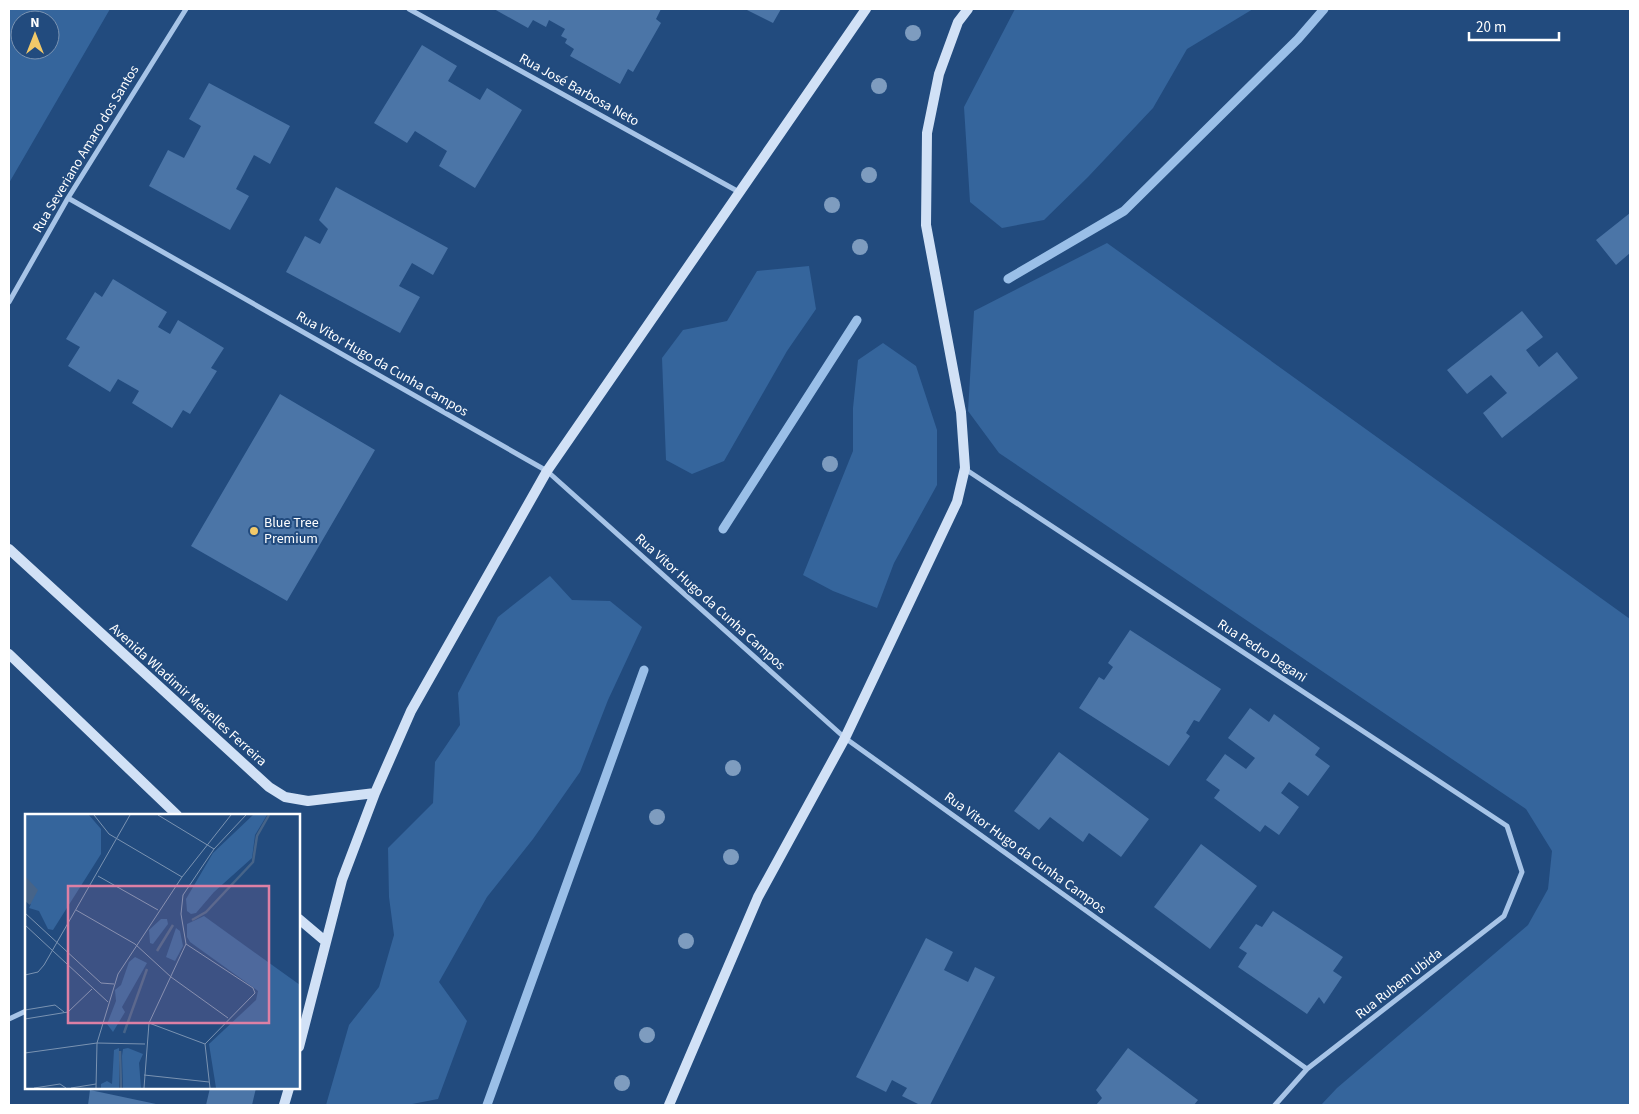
<svg xmlns="http://www.w3.org/2000/svg" width="1639" height="1114" font-family="'Source Sans 3',sans-serif">
<style>
.green{fill:#35659c;fill-rule:evenodd}
.lines{fill:none;stroke-linecap:round;stroke-linejoin:round}
.stream{stroke:#9abfe8;stroke-width:9}
.building{fill:#4b75a7}
.minor{stroke:#a7c4e7;stroke-width:5}
.secondary{stroke:#d1e1f6;stroke-width:10}
.tree{fill:#7e9cbf}
.poi-dot{fill:#f2c969;stroke:#224b7e;stroke-width:2}
.labels{text-anchor:middle;dominant-baseline:central;stroke-width:4;stroke-linejoin:round;paint-order:stroke}
.street-label{font-size:14px;fill:#fff;stroke:#224b7e}
.poi-label{font-size:14px;fill:#fff;stroke:#224b7e;text-anchor:start}
.inset-river{fill:none;stroke:#466489;stroke-width:2.5}
.inset-road{fill:none;stroke:#7a93b2;stroke-width:1}
.view{fill:#dd80a5;fill-opacity:0.15;stroke:#dd80a5;stroke-width:2.5}
.inset-edge{fill:none;stroke:#fff;stroke-width:2.5}
</style>
<rect width="100%" height="100%" fill="#224b7e"/>
<path class="green" d="M9,9H110L9,183ZM20,20H50V50H20Z
M1015,9H1253L1187,49L1153,108L1088,177L1044,220L1002,228L970,202L964,107Z
M1107,243L1630,619V1105H1321L1337,1088L1528,925L1548,889L1552,851L1526,809L999,453L968,411L974,311Z
M809,266L816,309L787,351L724,461L692,474L666,460L662,358L683,330L727,321L757,271Z
M883,343L916,366L937,430V485L894,563L877,608L833,591L803,575L853,451V408L858,360Z
M550,576L572,600L610,601L642,627L608,700L580,772L533,839L487,897L439,982L467,1021L438,1099L407,1105H326L349,1025L379,987L394,935L389,897L388,848L433,803L435,762L460,725L458,693L498,617Z"/>
<g class="lines">
<path class="stream" d="M1008,279L1124,211L1298,39L1324,9
M723,529L857,320
M487,1105L644,670"/>
</g>
<path class="building" d="M494,9H661L656,19L661,23L633,72L628,69L620,84L570,56L574,49L565,43L567,39L561,36L565,29L549,20L546,27L533,20L528,28Z
M745,9H781L773,23Z
M422,45L457,66L448,81L480,100L487,88L522,110L475,188L439,166L447,151L415,131L407,143L374,123Z
M209,83L290,126L270,164L254,155L236,189L249,196L230,230L149,186L168,150L184,158L201,126L189,119Z
M336,187L448,248L433,275L412,263L399,286L420,297L400,333L286,272L305,236L320,244L328,229L319,220Z
M1630,213V253L1616,265L1596,240Z
M113,279L167,312L158,327L170,334L178,320L224,348L211,368L217,371L190,414L183,410L172,428L132,403L139,391L118,379L110,392L68,366L80,347L66,339L95,292L102,297Z
M1522,311L1543,337L1526,350L1539,367L1557,352L1578,378L1502,438L1483,413L1507,393L1491,375L1467,394L1447,370Z
M280,394L375,450L287,601L191,546Z
M1130,630L1221,689L1199,722L1194,720L1186,733L1190,736L1169,766L1079,708L1099,677L1104,680L1113,667L1108,663Z
M1250,708L1269,722L1274,714L1320,748L1315,755L1330,766L1308,796L1289,782L1281,793L1299,807L1279,835L1265,825L1260,832L1214,798L1220,790L1206,780L1225,754L1246,769L1255,758L1228,738Z
M1059,752L1149,819L1121,857L1089,833L1083,842L1050,817L1039,830L1014,811Z
M1201,844L1257,886L1210,949L1154,907Z
M1273,911L1343,957L1333,971L1342,977L1324,1004L1319,997L1307,1014L1238,967L1247,953L1239,948L1256,924L1262,927Z
M926,938L953,952L944,970L968,982L975,967L995,977L930,1105H920L902,1096L907,1088L892,1080L886,1092L856,1077Z
M1128,1048L1198,1100L1194,1105H1096L1102,1098L1096,1090Z
M210,1088H256L252,1105H206Z
M90,1090L156,1104V1105H88Z"/>
<g class="lines">
<path class="minor" d="M409,9L739,192
M68,198L547,471L845,738L1307,1069
M9,302L68,198L186,9
M965,469L1507,826L1522,872L1504,916L1307,1069L1275,1105
M9,1019L26,1011"/>
<path class="secondary" d="M9,549L269,787L285,797L308,801L375,793
M9,654L177,815
M299,919L325,941
M299,1047L342,880L375,793L411,711L547,471L866,9
M284,1105L289,1088
M669,1105L758,897L845,738L957,502L965,468L961,412L926,225L927,133L939,74L958,22L968,9"/>
</g>
<g class="tree">
<circle cx="913" cy="33" r="8"/>
<circle cx="879" cy="86" r="8"/>
<circle cx="869" cy="175" r="8"/>
<circle cx="832" cy="205" r="8"/>
<circle cx="860" cy="247" r="8"/>
<circle cx="830" cy="464" r="8"/>
<circle cx="733" cy="768" r="8"/>
<circle cx="657" cy="817" r="8"/>
<circle cx="731" cy="857" r="8"/>
<circle cx="686" cy="941" r="8"/>
<circle cx="647" cy="1035" r="8"/>
<circle cx="622" cy="1083" r="8"/>
</g>
<circle class="poi-dot" cx="254" cy="531" r="5"/>
<g class="labels">
<g class="street-label">
<text transform="translate(579 90) rotate(29)">Rua José Barbosa Neto</text>
<text transform="translate(86 149) rotate(-59)">Rua Severiano Amaro dos Santos</text>
<text transform="translate(382 364) rotate(30)">Rua Vitor Hugo da Cunha Campos</text>
<text transform="translate(710 602) rotate(42)">Rua Vitor Hugo da Cunha Campos</text>
<text transform="translate(1262 651) rotate(33)">Rua Pedro Degani</text>
<text transform="translate(188 695) rotate(42)">Avenida Wladimir Meirelles Ferreira</text>
<text transform="translate(1025 853) rotate(36)">Rua Vitor Hugo da Cunha Campos</text>
<text transform="translate(1399 984) rotate(-38)">Rua Rubem Ubida</text>
</g>
<g class="poi-label">
<text x="264" y="523">Blue Tree<tspan x="264" dy="16">Premium</tspan></text>
</g>
</g>
<g transform="translate(25 814)">
<rect width="275" height="275" fill="#224b7e"/>
<path d="M0,1H64L76,15V40L28,116L23,115L14,97L4,94L6,90L0,86ZM228,1H242L230,21L227,44L189,78L171,99L166,100L162,97L161,85L188,39ZM179,102L275,171V274H191L184,230L231,186L233,177L165,128L162,123V110ZM136,105H142L143,110L128,130L125,129L124,116ZM151,114L155,117L158,132L150,147L141,143ZM110,143L122,149L97,193L100,198L88,218L82,210L91,187L90,176L96,171L104,148ZM94,234V274H76V270L82,267L87,270L89,236ZM103,234L118,240L114,249L116,274H98L97,242L98,235Z" fill="#35659c"/>
<path d="M0,62L13,76L5,91L0,87Z" fill="#466489"/>
<path class="inset-river" d="M167,106L181,98L228,48L232,22L244,1M132,137L148,111M99,219L122,155M95,237L96,274"/>
<path class="inset-road" d="M69,1L84,20L157,63M133,1L189,35M73,62L133,96M51,96L110,130L146,163L203,204M0,99L76,169L89,170M0,111L83,188M161,130L228,174L230,179L180,230L185,274M0,161L13,158L19,151L105,1M0,196L30,191L39,198M0,205L43,198L67,175M124,209L180,230M0,239L72,229L120,230M119,261L184,268M9,274L35,270L41,274M46,274L71,270M71,274L72,229L93,160L157,63L206,1M119,274L124,209L161,130L156,100L158,81L189,35L221,1"/>
<path class="view" d="M43,72H244V209H43Z"/>
<rect width="275" height="275" class="inset-edge"/>
</g>
<rect width="1639" height="1114" fill="none" stroke="#ffffff" stroke-width="20"/>
<g transform="translate(35 35)"><circle r="24" fill="#224b7e" stroke="#7a93b2"/>
<path d="M0-4L9 19L0 12L-9 19Z" fill="#f2c969"/>
<text y="-8" font-size="14" font-weight="bold" text-anchor="middle" fill="#ffffff">N</text>
</g>
<path d="M1469 32v8h90v-8" fill="none" stroke="#ffffff" stroke-width="2.5"/>
<text x="1476" y="32" font-size="15" fill="#ffffff" stroke="#224b7e" stroke-width="4" paint-order="stroke">20 m</text>
</svg>
